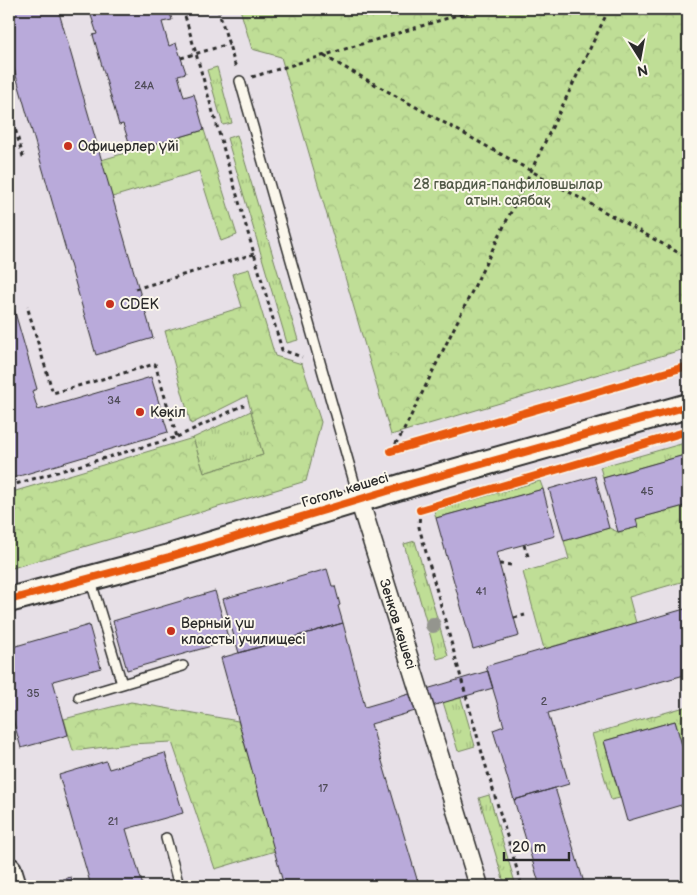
<svg xmlns="http://www.w3.org/2000/svg" width="697" height="895" font-family="'Balsamiq Sans',sans-serif">
<style>
.grass{fill:url(#grass-tufts);stroke:#758460}
.forest{fill:url(#forest-crowns);stroke:#758460}
.building{fill:#b9aada;stroke:#2b2b2b}
.lines{fill:none;stroke-linecap:round;stroke-linejoin:round}
.lane-casing{stroke:#2b2b2b;stroke-width:12}
.street-casing{stroke:#2b2b2b;stroke-width:21}
.secondary-casing{stroke:#2b2b2b;stroke-width:28}
.path{stroke:#2b2b2b;stroke-width:3;stroke-dasharray:4 4;stroke-linecap:butt}
.lane{stroke:#fbf7ec;stroke-width:9}
.street{stroke:#fbf7ec;stroke-width:18}
.secondary{stroke:#fbf7ec;stroke-width:24}
.cycleway-casing{stroke:#fbf7ec;stroke-width:11}
.cycleway{stroke:#e8590c;stroke-width:8}
.tree{fill:#94958e}
.poi-dot{fill:#c8321e;stroke:#fbf7ec;stroke-width:2}
.labels{text-anchor:middle;dominant-baseline:central;stroke-width:4;stroke-linejoin:round;paint-order:stroke}
.number-label{font-size:11px;fill:#4e4b57}
.poi-label{font-size:14px;fill:#2b2b2b;stroke:#fbf7ec;text-anchor:start}
.park-label{font-size:14px;fill:#505846;stroke:#fbf7ec}
.street-label{font-size:14px;fill:#2b2b2b;stroke:#fbf7ec}
</style>
<defs>
<pattern id="grass-tufts" width="24" height="20" patternUnits="userSpaceOnUse" patternTransform="scale(1.25)"><rect width="24" height="20" fill="#bfde96"/><path d="M3 7l-1-3M5 7V3M7 7l1-3M15 17l-1-3M17 17v-4M19 17l1-3" fill="none" stroke="#a4bf81"/></pattern>
<pattern id="forest-crowns" width="20" height="18" patternUnits="userSpaceOnUse" patternTransform="scale(1.25)"><rect width="20" height="18" fill="#bfde96"/><path d="M2 6a3 3 0 1 1 6 0M12 15a3 3 0 1 1 6 0" fill="none" stroke="#a4bf81"/></pattern>
</defs>
<rect width="100%" height="100%" fill="#e7e0e7"/>
<filter id="ink" filterUnits="userSpaceOnUse"><feTurbulence type="fractalNoise" baseFrequency=".02" numOctaves="2"/><feDisplacementMap in="SourceGraphic" scale="10" xChannelSelector="R" yChannelSelector="G"/><feConvolveMatrix kernelMatrix="1 2 1 2 8 2 1 2 1" color-interpolation-filters="sRGB"/></filter>
<g filter="url(#ink)">
<path class="grass" d="M217,67L232,123L223,125L207,70Z
M237,135L298,340L287,343L227,138Z
M251,411L263,455L204,473L193,438Z
M688,442V454L603,478L600,467Z
M540,481L543,489L436,518L434,511Z
M415,541L448,656L437,659L404,544Z
M461,698L475,746L458,751L443,702Z
M688,706V766L675,721L604,741L620,798L611,800L592,734Z
M489,795L516,886H505L479,798Z"/>
<path class="forest" d="M240,9H688V348L391,435L281,57L252,49Z
M204,130L237,235L221,241L199,171L109,198L98,161Z
M249,269L275,356L302,364L321,422L306,481L9,569V493L193,438L204,473L263,455L247,396L191,424L165,331L242,307L232,274Z
M688,505V580L629,597L636,623L544,649L523,572L569,559L564,541L609,528L618,532L637,527L636,519Z
M131,702L238,721L275,851L215,869L172,742L129,744L73,751L64,719Z"/>
<path class="building" d="M9,9H58L153,338L96,355L9,51Z
M89,9H169L172,20L162,22L169,46L176,43L186,73L178,75L184,97L194,94L204,130L132,151L123,124L119,125L93,35L97,34Z
M14,309L37,389L32,391L38,410L151,377L168,432L9,479V311Z
M688,454V505L636,519L638,527L618,532L603,478Z
M595,476L609,528L564,541L549,489Z
M543,489L555,536L496,552L519,636L473,649L436,518Z
M327,569L332,586H335L340,605L338,606L343,623L239,653L223,599Z
M215,591L229,641L127,670L113,621Z
M688,608V674L548,713L569,784L514,800L493,730L504,726L486,666Z
M343,623L365,707L488,671L493,688L371,724L419,886H284L221,658Z
M89,625L101,668L53,681L68,735L21,748L9,705V648Z
M675,721L688,766V803L627,821L604,741Z
M165,753L183,813L126,829L143,886H91L59,775L106,761L109,769Z
M555,788L563,814L585,886H540L514,800Z
M71,877L74,886H49L48,883Z"/>
<g class="lines">
<g class="lane-casing">
<path id="lane" d="M240,81L359,499
M90,578L122,684
M79,697L183,666
M166,838L179,886"/>
</g>
<g class="street-casing">
<g id="street">
<path id="s1" d="M359,499L440,758L479,886"/>
</g>
</g>
<g class="secondary-casing">
<path id="secondary" d="M9,600L169,557L414,483L688,406
M9,870L14,886"/>
</g>
<path class="path" d="M183,9L282,350L302,357
M218,9L236,68
M324,56L688,258
M181,58L229,44
M252,77L478,9
M9,107L24,160
M135,289L254,254
M177,437L244,405
M391,451L402,434L531,171L609,9
M9,486L177,437L155,364L53,393L27,306
M420,510L419,527L482,753L522,886
M524,545L529,559
M499,564L512,565
M514,618L525,615"/>
<use href="#lane" class="lane"/>
<use href="#street" class="street"/>
<use href="#secondary" class="secondary"/>
<g class="cycleway-casing">
<path id="cycleway" d="M391,451L688,366
M420,510L688,431
M9,600L169,557L414,483L688,406"/>
</g>
<use href="#cycleway" class="cycleway"/>
</g>
<circle class="tree" cx="433" cy="625" r="8"/>
</g>
<g class="poi-dot">
<circle cx="68" cy="146" r="5"/>
<circle cx="110" cy="304" r="5"/>
<circle cx="140" cy="412" r="5"/>
<circle cx="171" cy="631" r="5"/>
</g>
<g class="labels">
<g class="number-label">
<text x="144" y="85">24А</text>
<text x="114" y="400">34</text>
<text x="647" y="491">45</text>
<text x="481" y="591">41</text>
<text x="33" y="693">35</text>
<text x="544" y="701">2</text>
<text x="323" y="788">17</text>
<text x="113" y="821">21</text>
</g>
<g class="poi-label">
<text x="78" y="146">Офицерлер үйі</text>
<text x="120" y="304">CDEK</text>
<text x="150" y="412">Көкіл</text>
<text x="181" y="623">Верный үш<tspan x="181" dy="16">классты училищесі</tspan></text>
</g>
<g class="park-label">
<text x="508" y="184">28 гвардия-панфиловшылар<tspan x="508" dy="16">атын. саябақ</tspan></text>
</g>
<g class="street-label">
<text transform="translate(345 490) rotate(-17)">Гоголь көшесі</text>
<text stroke="none"><textPath href="#s1" startOffset="131">Зенков көшесі</textPath></text>
</g>
</g>
<rect width="697" height="895" fill="none" stroke="#fbf7ec" stroke-width="30"/>
<rect x="15" y="15" width="667" height="865" fill="none" stroke="#2b2b2b" stroke-width="2" filter="url(#ink)"/>
<g transform="translate(640 58) rotate(169)" stroke="#fbf7ec" stroke-width="4" paint-order="stroke">
<path d="M0-4L9 19L0 12L-9 19Z" fill="#2b2b2b"/>
<text y="-8" font-size="14" font-weight="bold" text-anchor="middle" fill="#2b2b2b">N</text>
</g>
<path d="M504 852v8h65v-8" fill="none" stroke="#2b2b2b" stroke-width="2.5"/>
<text x="512" y="852" font-size="15" fill="#2b2b2b" stroke="#fbf7ec" stroke-width="4" paint-order="stroke">20 m</text>
</svg>
